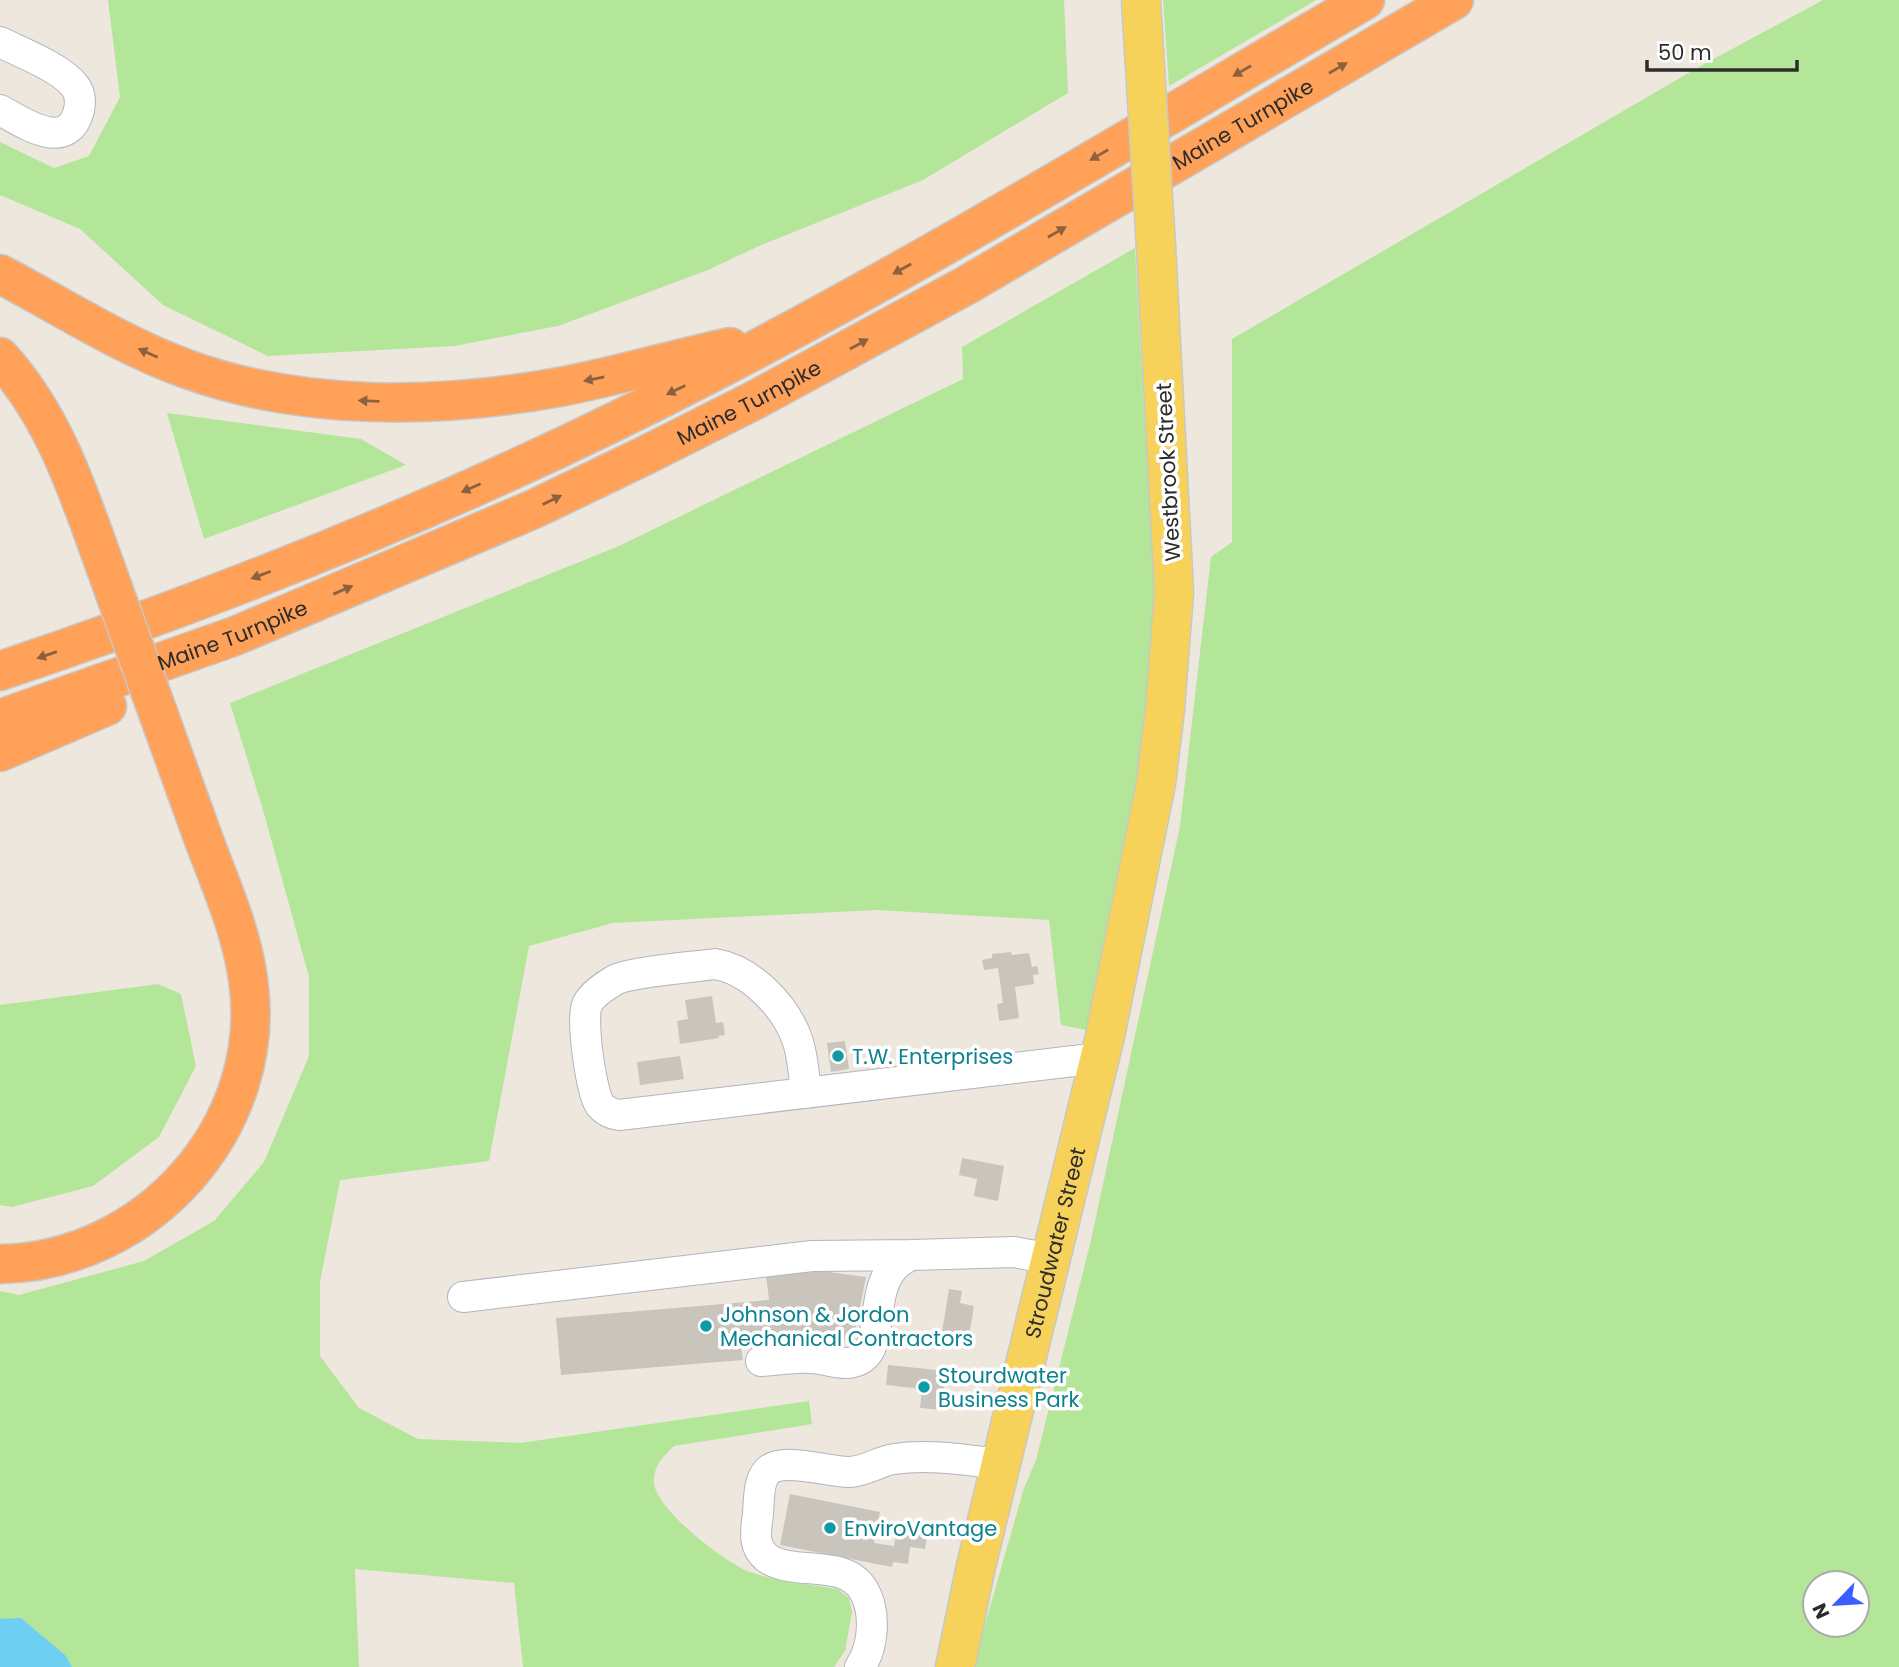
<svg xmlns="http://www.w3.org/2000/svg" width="1899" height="1667" font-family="Poppins,sans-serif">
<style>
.green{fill:#b3e699;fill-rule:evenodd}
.water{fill:#6ecff3}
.building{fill:#c9c5bc}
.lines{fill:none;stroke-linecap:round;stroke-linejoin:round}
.minor-casing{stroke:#b2b4c0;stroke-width:32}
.major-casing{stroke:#c8c8c8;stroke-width:41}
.highway-casing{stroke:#c8c8c8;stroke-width:41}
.minor{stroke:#fff;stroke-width:30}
.major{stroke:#f6d25b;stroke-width:38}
.highway{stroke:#ffa158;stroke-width:38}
.major-bridge-casing{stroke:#c8c8c8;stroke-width:41;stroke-linecap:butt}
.highway-bridge-casing{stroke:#c8c8c8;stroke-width:41;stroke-linecap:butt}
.major-bridge{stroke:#f6d25b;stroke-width:38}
.highway-bridge{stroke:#ffa158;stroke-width:38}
.oneway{fill:#8b6140}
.culture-dot{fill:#0f9aa8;stroke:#fff;stroke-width:2.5}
.labels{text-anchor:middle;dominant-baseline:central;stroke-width:7;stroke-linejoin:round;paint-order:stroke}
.street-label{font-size:21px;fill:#2c2c2c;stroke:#fff}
.culture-label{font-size:21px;fill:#0d838f;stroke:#fff;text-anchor:start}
</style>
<rect width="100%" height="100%" fill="#eee7de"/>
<path class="green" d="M108,0H1064L1068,93L923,180L759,246L708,270L558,326L454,346L268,356L163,305L80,229L0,195V142L54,168L89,156L120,97Z
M1163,0H1316L1169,86Z
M1823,0H1899V1667H976L978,1649L1024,1488L1036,1460L1091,1240L1180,826L1211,557L1232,542V339L1704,64ZM1815,1583H1857V1625H1815Z
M1135,248L1156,625L1147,721L1132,816L1092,1031L1061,1025L1049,920L877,910L613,923L529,946L489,1161L340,1180L320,1282V1356L359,1408L418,1439L520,1443L809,1401L812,1424L674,1446C663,1457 654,1465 654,1482C654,1508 728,1566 753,1573C780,1582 810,1584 838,1589L849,1598L852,1612L845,1651L834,1667H523L514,1583L355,1569L359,1667H0V1291L19,1295L144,1261L214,1221L264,1162L309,1056V977L263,810L230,703L619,546L963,379L962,347Z
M167,413L361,439L406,465L204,539Z
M158,984L181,994L196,1066L159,1137L93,1186L12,1207L0,1205V1005Z"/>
<path class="water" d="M21,1618L66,1656L72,1667H0V1619Z"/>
<path class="building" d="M1011,952L1012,955L1029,953L1032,967L1037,966L1039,974L1033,975L1034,984L1015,987L1019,1018L999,1021L997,1004L1003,1003L998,968L984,970L982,960L992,958V954Z
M712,996L716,1023L723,1022L725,1035L718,1036L719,1038L680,1044L677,1021L688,1019L685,1000Z
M845,1041L849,1069L831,1072L827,1043Z
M680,1056L684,1079L640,1085L637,1062Z
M962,1158L1004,1166L998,1201L974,1196L977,1179L959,1175Z
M821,1271L866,1277L853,1342L812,1335L740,1340L743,1360L561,1375L556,1318L769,1300L766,1274Z
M949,1289L962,1291L960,1303L974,1306L968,1342L941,1338Z
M888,1365L946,1371L942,1410L920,1408L922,1389L886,1385Z
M790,1494L880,1512L874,1543L894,1546L899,1520L929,1525L925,1549L910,1547L908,1564L893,1562L892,1567L780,1545Z"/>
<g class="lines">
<g class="minor-casing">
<path id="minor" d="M0,42C22,53 59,67 74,85C80,92 81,101 79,110C68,154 24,123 0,110
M806,1093C804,1075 803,1056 797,1039C785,1006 751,970 715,964C695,967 629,972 615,980C605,986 591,995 587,1005C581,1020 591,1092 600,1105C605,1111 612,1114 619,1115L1099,1058
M463,1297L812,1256L912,1255
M761,1361C777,1360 794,1357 810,1358C823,1358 836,1364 848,1363C897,1358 856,1276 912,1255L1014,1252L1051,1259
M860,1667C874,1647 876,1612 864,1591C845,1557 794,1577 767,1558C752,1546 756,1530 758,1514C759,1501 758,1477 770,1469C788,1458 828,1472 849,1472C865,1472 879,1461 894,1459C930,1454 965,1460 1000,1464"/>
</g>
<g class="major-casing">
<g id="major">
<path d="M1141,0L1144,51"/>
<path id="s1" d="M955,1667L976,1566L1105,1036L1156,783L1165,709L1174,592L1156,247"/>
</g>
</g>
<g class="highway-casing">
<g id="highway">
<path d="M0,274C61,306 119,344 184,368C303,412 442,409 565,386C621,375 675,359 730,347"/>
<path d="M0,357C54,416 78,491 105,566"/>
<path d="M0,671C244,589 485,491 713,372C935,257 1149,126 1365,0"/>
<path id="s2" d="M0,719L235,636L534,509L646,455L753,401L965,286L1454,0"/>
<path d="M0,752L107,706"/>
<path d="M0,1264C147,1262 270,1126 248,979C241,928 218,879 201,832"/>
</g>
</g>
<use href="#minor" class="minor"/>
<use href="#major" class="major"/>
<use href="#highway" class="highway"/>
<g class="major-bridge-casing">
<path id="major-bridge" d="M1144,51L1156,247"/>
</g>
<g class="highway-bridge-casing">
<path id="highway-bridge" d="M105,566L201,832"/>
</g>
<use href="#major-bridge" class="major-bridge"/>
<use href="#highway-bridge" class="highway-bridge"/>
</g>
<defs><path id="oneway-solid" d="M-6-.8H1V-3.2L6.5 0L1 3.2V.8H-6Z" transform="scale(1.75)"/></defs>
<g class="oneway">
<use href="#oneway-solid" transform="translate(1338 68) rotate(-30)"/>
<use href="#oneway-solid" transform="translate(1242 71) rotate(150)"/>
<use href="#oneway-solid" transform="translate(1099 155) rotate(150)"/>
<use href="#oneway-solid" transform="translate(1057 232) rotate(-30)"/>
<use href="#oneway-solid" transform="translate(902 269) rotate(151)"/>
<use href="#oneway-solid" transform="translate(859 344) rotate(-29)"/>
<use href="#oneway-solid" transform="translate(148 353) rotate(-156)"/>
<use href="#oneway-solid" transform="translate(594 379) rotate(168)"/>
<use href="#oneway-solid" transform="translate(676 390) rotate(154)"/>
<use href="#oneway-solid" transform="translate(369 401) rotate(-178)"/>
<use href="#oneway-solid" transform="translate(471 488) rotate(156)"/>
<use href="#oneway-solid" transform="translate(552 500) rotate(-26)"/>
<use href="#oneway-solid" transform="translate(261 575) rotate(159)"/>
<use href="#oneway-solid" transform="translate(343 590) rotate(-23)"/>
<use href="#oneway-solid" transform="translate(47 655) rotate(161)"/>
</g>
<g class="culture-dot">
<circle cx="838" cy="1056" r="7"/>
<circle cx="706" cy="1326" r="7"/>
<circle cx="924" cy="1387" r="7"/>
<circle cx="830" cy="1528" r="7"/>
</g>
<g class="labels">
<g class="street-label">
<text stroke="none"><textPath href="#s2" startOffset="1381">Maine Turnpike</textPath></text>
<text stroke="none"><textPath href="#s2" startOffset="814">Maine Turnpike</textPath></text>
<text transform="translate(1168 472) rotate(-93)">Westbrook Street</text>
<text stroke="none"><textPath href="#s2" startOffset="247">Maine Turnpike</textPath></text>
<text stroke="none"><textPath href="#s1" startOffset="436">Stroudwater Street</textPath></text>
</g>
<g class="culture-label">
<text x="852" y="1056">T.W. Enterprises</text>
<text x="720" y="1314">Johnson &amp; Jordon<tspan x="720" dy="24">Mechanical Contractors</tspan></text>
<text x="938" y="1375">Stourdwater<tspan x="938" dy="24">Business Park</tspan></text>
<text x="844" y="1528">EnviroVantage</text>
</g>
</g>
<g transform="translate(1836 1604) rotate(245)"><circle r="33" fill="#ffffff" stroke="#ababab" stroke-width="2"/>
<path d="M0-5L12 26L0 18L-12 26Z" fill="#3a5eff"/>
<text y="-10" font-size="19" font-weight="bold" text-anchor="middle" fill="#2c2c2c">N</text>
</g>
<path d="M1647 60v10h150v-10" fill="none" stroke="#2c2c2c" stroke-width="3.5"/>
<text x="1658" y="60" font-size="21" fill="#2c2c2c" stroke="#ffffff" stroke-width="5" paint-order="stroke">50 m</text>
</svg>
